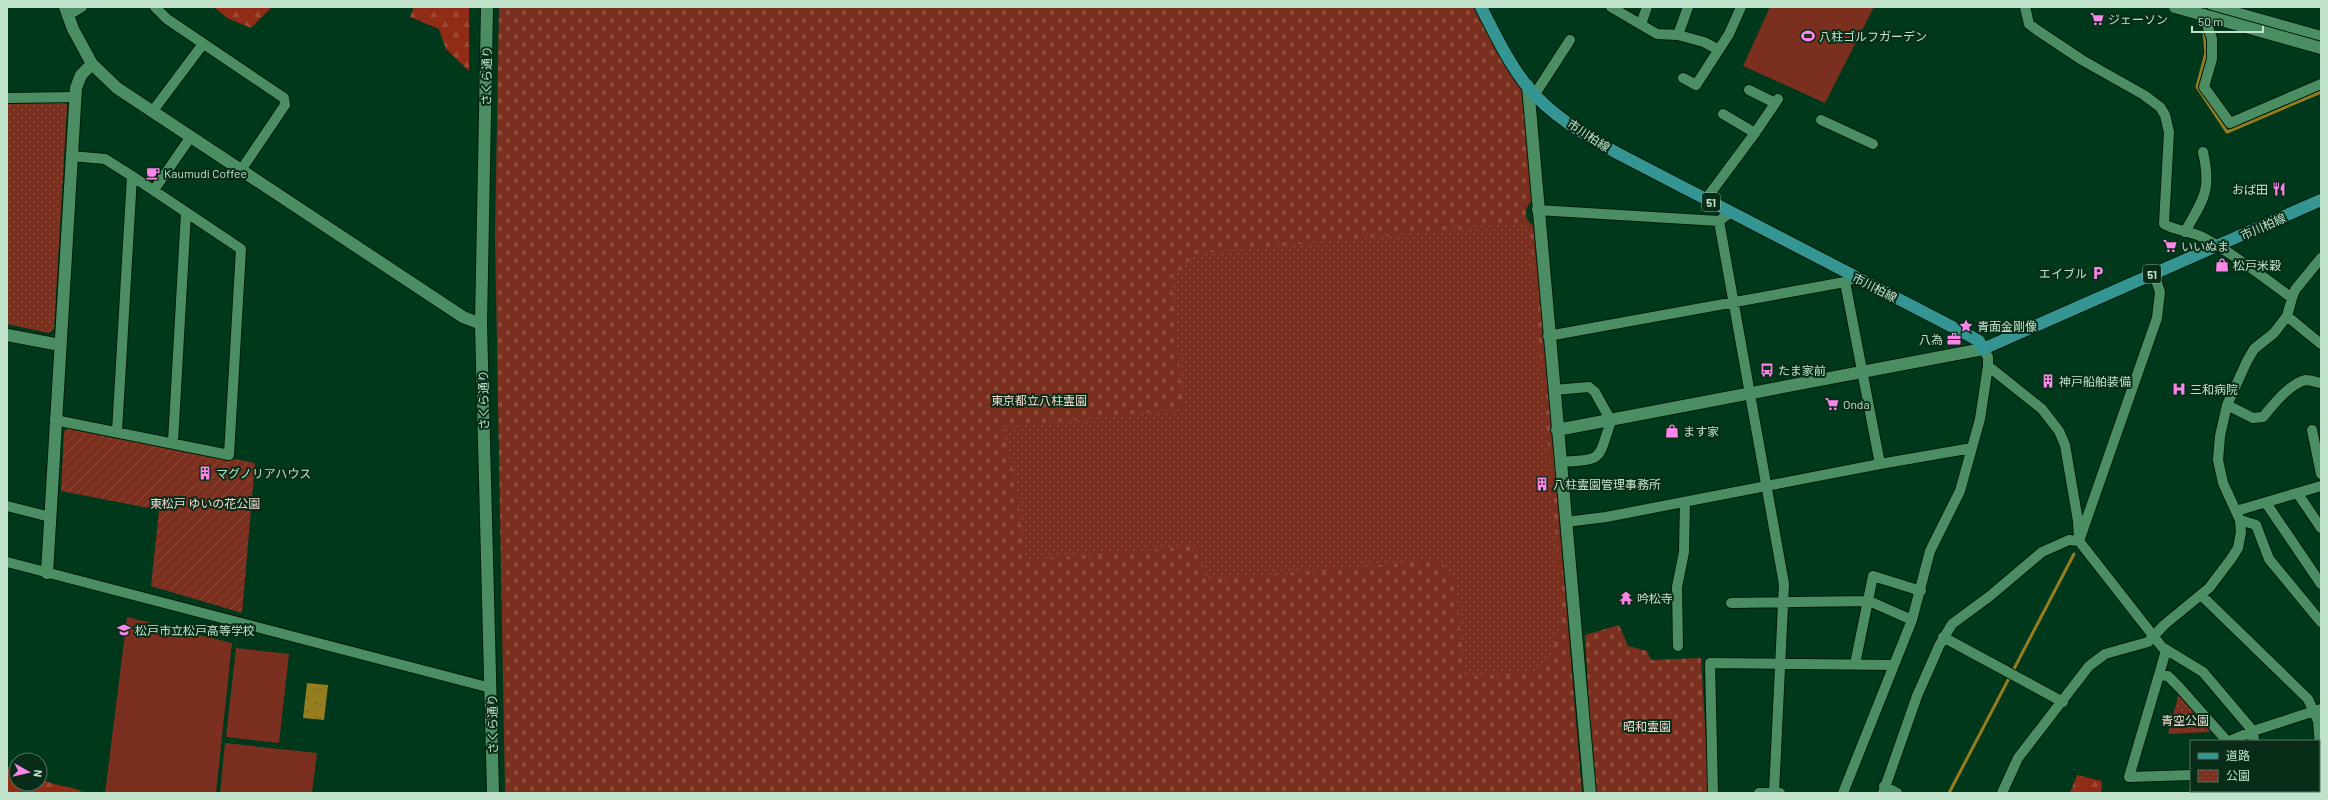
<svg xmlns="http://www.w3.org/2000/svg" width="2328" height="800" font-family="Barlow,'Noto Sans JP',sans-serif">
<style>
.forest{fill:url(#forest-firs)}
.cemetery{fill:url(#cemetery-stones)}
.park{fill:url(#park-dots)}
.garden{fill:url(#garden-furrows)}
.pitch{fill:#7b2f1e}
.water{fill:url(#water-ripples)}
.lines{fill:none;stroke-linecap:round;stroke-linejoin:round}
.stream{stroke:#967e1f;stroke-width:3}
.street-casing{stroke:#001d09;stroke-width:12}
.secondary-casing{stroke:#001d09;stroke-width:14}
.primary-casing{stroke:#001d09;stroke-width:14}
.street{stroke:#4c8e63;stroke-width:10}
.secondary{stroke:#4c8e63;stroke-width:12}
.primary{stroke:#349592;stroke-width:12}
.secondary-bridge-casing{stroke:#001d09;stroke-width:14;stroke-linecap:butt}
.secondary-bridge{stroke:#4c8e63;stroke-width:12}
.labels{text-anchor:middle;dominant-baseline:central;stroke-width:4;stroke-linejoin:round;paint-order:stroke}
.shield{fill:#082c17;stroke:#8aac95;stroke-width:1}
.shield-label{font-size:11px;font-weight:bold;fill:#c2e3cb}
.poi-label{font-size:12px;fill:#c2e3cb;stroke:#082c17;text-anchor:start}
.street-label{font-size:12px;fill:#c2e3cb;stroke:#082c17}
.park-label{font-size:12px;fill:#f6d9d2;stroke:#082c17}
</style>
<defs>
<pattern id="forest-firs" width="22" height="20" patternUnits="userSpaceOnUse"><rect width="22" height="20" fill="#902b15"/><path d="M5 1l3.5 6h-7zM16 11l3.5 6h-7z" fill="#9e4a36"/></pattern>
<pattern id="cemetery-stones" width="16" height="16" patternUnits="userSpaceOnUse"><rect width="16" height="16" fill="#7b2f1e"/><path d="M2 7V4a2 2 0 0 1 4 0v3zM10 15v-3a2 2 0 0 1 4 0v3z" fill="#8c4d3d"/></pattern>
<pattern id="park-dots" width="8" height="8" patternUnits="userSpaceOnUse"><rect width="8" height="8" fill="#7b2f1e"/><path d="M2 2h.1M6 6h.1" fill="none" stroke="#8c4d3d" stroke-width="1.8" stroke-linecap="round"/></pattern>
<pattern id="garden-furrows" width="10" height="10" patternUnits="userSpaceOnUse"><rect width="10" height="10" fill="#7b2f1e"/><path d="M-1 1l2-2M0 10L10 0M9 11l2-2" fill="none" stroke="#8c4d3d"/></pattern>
<pattern id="water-ripples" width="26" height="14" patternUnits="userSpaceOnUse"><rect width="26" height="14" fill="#967e1f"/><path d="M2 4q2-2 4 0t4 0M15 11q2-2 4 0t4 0" fill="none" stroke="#766a2a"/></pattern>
</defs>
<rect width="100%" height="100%" fill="#00381b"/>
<path class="forest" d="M214,7H272L251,28L227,18Z
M414,7H469V71L446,49L439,29L410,17Z
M7,767L16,768V784H40V778C54,787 71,785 85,793H7Z
M2077,775L2102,781L2101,793H2070Z"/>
<path class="cemetery" d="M499,7H1473L1521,88L1533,199C1523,210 1523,218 1535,227L1582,793H505L495,234Z
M1619,625L1628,646L1647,651L1651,660L1701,658L1709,793H1594L1585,635Z"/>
<path class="park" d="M7,101L66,102L67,107L54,329L49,333L7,324Z
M1520,223L1530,231L1563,620L1548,663L1538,672L1464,677L1456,581L1439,560L1205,580L1200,546L1024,560L1017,489L1002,427L1183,409L1171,278L1186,265L1192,254Z
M2179,693L2211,732L2168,734Z"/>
<path class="garden" d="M69,426L255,463L242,613L151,586L159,510L61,491L64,432Z"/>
<path class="pitch" d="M1770,7H1874L1825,103L1743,66Z
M127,617L232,643L216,793H105Z
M236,648L289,654L279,743L226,737Z
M225,743L317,753L312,793H220Z"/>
<path class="water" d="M307,683L328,685L324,720L303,718Z"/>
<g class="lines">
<path class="stream" d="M2204,31L2206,53L2197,87L2227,132L2321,92
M1949,793L2074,554"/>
<g class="street-casing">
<path id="street" d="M155,7L167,19L284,98L285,105L241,170
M1611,7L1657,34L1678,35L1688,7
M2025,7L2029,24L2037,30L2082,60L2144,95L2160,107L2165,115L2169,132L2164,224C2176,231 2191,231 2202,237C2234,254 2263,277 2292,298L2295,290L2321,258
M2201,7L2212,39V59L2204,87L2230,123L2321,84
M67,16L82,7
M1641,24L1647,7
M1678,35L1704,42L1719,50
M1683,78L1696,85L1729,34L1741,7
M1749,90L1775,103
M1535,94L1570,40
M7,98L75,97
M152,112L203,44
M1723,114L1755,133
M1821,120L1873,144
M71,156L105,159L132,176
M154,190L190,138
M1706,199L1755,133L1778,99
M1537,210L1719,221
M1731,212L1719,221L1784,584L1774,793H1780
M2185,232C2203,199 2212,192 2203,152
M1845,282L1880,464
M2287,316L2321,344
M1548,336L1845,282L1856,277
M1988,366L2042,409L2059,431L2065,445L2078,521L2079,537
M1554,390L1589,387L1595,392L1611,421C1597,462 1604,459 1560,462
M2227,405L2253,418L2263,417C2273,405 2290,383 2306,380C2310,380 2316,382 2321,383
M55,420L229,455L241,249L132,176L117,432
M2312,430L2321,474
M173,442L186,213
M2298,494L2321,528
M2266,503L2321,584
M7,506L50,517
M2236,511L2321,486
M2240,520L2256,525L2269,559L2321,622
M1566,522L1606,517L1880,464L1972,448
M2079,541L2157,318L2160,292L2154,274
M7,562L491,688
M2201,595L2308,699L2318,721L2321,758
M1731,603L1869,601L1912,620
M1943,637L2063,702
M1678,646L1677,587L1684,552L1685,502
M1855,664L1873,576L1921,591
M2159,675L2166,650
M2229,741L2253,731L2321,709
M2191,775L2129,777L2159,675L2168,676L2179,687L2227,741
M1884,786L1897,793
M2257,791V793
M1713,793L1710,663L1894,665
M1759,793H1774
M1843,793L1912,620L1930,551L1960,491L1980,419L1988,366V357L1983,349
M1883,793L1917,696L1939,646L1952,624L1990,596L2042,552L2069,540L2079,541L2162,647L2203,672L2253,731L2254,741
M2002,793L2018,758L2089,666L2105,654L2148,642L2164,625L2209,588L2231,559L2238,548L2241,532L2240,520L2223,483L2218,460L2220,436L2227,405L2247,361L2254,349L2274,333L2287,316L2292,298"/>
</g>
<g class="secondary-casing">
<path id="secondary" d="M65,7L73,29L92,64L117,88L463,317L481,324
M487,7L481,324L493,793
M2214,7L2321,37
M1528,86L1590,793
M7,335L60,345
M1557,430L1983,349
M47,573L76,88L81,75L92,64"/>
</g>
<g class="primary-casing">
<path id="primary" d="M1481,7C1495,34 1508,62 1527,86C1550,115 1585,135 1617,153L1970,336L1979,341L1983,349L2321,200"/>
</g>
<use href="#street" class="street"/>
<use href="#secondary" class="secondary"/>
<use href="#primary" class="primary"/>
<g class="secondary-bridge-casing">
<path id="secondary-bridge" d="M2175,7L2321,48"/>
</g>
<use href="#secondary-bridge" class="secondary-bridge"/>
</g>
<defs>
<g id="supermarket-bare" transform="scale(1.08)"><path d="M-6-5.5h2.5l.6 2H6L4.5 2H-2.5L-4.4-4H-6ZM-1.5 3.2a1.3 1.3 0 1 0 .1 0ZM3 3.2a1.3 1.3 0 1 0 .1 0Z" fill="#fa87e7" stroke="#082c17" stroke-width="2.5" paint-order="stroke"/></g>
<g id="stadium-bare" transform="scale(1.08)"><path d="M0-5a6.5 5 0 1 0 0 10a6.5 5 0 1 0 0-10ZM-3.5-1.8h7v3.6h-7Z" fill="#fa87e7" stroke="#082c17" stroke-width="2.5" paint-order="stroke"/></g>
<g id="cafe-bare" transform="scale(1.08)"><path d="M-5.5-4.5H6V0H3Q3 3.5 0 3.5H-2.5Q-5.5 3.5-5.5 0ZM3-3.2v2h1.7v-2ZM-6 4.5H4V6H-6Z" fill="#fa87e7" stroke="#082c17" stroke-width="2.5" paint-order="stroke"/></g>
<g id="restaurant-bare" transform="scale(1.08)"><path d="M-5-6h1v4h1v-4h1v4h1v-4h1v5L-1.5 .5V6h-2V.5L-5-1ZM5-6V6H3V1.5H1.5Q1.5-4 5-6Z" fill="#fa87e7" stroke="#082c17" stroke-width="2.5" paint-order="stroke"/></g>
<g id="shop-bare" transform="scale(1.08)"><path d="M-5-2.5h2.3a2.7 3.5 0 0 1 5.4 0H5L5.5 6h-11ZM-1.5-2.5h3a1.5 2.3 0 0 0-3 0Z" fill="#fa87e7" stroke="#082c17" stroke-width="2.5" paint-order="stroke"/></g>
<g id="parking-bare" transform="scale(1.08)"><path d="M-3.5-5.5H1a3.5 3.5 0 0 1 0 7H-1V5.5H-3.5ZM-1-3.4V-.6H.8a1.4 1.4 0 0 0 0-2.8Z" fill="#fa87e7" stroke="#082c17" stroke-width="2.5" paint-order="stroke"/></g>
<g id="sight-bare" transform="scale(1.08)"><path d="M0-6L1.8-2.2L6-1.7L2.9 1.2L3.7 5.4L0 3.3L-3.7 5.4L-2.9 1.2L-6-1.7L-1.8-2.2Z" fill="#fa87e7" stroke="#082c17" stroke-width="2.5" paint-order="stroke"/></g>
<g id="office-bare" transform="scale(1.08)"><path d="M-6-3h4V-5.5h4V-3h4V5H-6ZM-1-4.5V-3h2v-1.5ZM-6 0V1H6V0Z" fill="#fa87e7" stroke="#082c17" stroke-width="2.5" paint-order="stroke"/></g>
<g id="bus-bare" transform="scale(1.08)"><path d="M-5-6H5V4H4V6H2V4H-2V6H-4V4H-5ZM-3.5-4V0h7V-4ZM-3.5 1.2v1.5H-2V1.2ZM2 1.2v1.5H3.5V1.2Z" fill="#fa87e7" stroke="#082c17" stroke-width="2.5" paint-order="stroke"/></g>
<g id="building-bare" transform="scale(1.08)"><path d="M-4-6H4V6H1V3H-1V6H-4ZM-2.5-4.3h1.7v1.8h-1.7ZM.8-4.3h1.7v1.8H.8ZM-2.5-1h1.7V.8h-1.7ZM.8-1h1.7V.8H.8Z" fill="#fa87e7" stroke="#082c17" stroke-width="2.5" paint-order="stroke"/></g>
<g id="hospital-bare" transform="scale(1.08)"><path d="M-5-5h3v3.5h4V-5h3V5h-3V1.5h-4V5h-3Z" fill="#fa87e7" stroke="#082c17" stroke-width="2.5" paint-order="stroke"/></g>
<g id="temple-bare" transform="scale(1.08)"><path d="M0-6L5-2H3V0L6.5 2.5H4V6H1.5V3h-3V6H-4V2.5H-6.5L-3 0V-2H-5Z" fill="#fa87e7" stroke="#082c17" stroke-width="2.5" paint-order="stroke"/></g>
<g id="school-bare" transform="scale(1.08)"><path d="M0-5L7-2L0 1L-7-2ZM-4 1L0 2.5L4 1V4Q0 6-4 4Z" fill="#fa87e7" stroke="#082c17" stroke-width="2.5" paint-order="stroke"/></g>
</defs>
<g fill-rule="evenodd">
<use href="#supermarket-bare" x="2097" y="19"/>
<use href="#stadium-bare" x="1808" y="36"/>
<use href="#cafe-bare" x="153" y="173"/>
<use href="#restaurant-bare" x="2279" y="189"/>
<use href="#supermarket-bare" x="2170" y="246"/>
<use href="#shop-bare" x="2222" y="265"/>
<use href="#parking-bare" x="2098" y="273"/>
<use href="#sight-bare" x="1966" y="326"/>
<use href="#office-bare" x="1954" y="339"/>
<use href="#bus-bare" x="1767" y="370"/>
<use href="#building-bare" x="2048" y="381"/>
<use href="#hospital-bare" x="2179" y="389"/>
<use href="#supermarket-bare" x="1832" y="404"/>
<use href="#shop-bare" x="1672" y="431"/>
<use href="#building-bare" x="205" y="473"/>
<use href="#building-bare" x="1542" y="484"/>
<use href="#temple-bare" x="1626" y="598"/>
<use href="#school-bare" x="124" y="630"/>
</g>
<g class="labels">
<g class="shield">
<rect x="1702" y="193" width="18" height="18" rx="3"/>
<rect x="2143" y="265" width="18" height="18" rx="3"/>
</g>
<g class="shield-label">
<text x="1711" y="202">51</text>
<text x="2152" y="274">51</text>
</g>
<g class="poi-label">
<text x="2108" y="19">ジェーソン</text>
<text x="1819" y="36">八柱ゴルフガーデン</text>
<text x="164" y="173">Kaumudi Coffee</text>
<text x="2268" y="189" text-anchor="end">おば田</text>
<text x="2181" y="246">いいぬま</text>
<text x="2233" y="265">松戸米穀</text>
<text x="2087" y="273" text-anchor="end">エイブル</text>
<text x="1977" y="326">青面金剛像</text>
<text x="1943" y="339" text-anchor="end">八為</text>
<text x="1778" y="370">たま家前</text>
<text x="2059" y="381">神戸船舶装備</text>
<text x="2190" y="389">三和病院</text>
<text x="1843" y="404">Onda</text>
<text x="1683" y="431">ます家</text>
<text x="216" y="473">マグノリアハウス</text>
<text x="1553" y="484">八柱霊園管理事務所</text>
<text x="1637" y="598">吟松寺</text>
<text x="135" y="630">松戸市立松戸高等学校</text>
</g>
<g class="street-label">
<text transform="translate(486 76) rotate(-89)">さくら通り</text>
<text transform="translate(1589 135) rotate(33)">市川柏線</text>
<text transform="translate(2263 226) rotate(-24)">市川柏線</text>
<text transform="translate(1875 287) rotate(27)">市川柏線</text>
<text transform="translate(483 400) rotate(-91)">さくら通り</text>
<text transform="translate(492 724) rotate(-91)">さくら通り</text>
</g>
<g class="park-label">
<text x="1039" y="400">東京都立八柱霊園</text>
<text x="205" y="503">東松戸 ゆいの花公園</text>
<text x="2185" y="720">青空公園</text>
<text x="1647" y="726">昭和霊園</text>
</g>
</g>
<rect width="2328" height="800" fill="none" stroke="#c2e3cb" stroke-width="16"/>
<rect x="2190" y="740" width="130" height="52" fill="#082c17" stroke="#52755f"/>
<rect x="2198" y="753" width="20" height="6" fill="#349592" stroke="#52755f"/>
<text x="2226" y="760" font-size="12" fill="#c2e3cb">道路</text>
<rect x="2198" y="770" width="20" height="12" fill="url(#park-dots)" stroke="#52755f"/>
<text x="2226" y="780" font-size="12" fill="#c2e3cb">公園</text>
<g transform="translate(28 772) rotate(98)"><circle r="19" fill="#082c17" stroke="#52755f"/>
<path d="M0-3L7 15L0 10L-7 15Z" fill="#fa87e7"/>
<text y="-6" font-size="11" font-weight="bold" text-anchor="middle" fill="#c2e3cb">N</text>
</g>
<path d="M2192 26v6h71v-6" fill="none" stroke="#c2e3cb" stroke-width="2"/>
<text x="2198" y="26" font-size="12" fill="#c2e3cb" stroke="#082c17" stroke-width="3" paint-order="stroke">50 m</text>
</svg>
